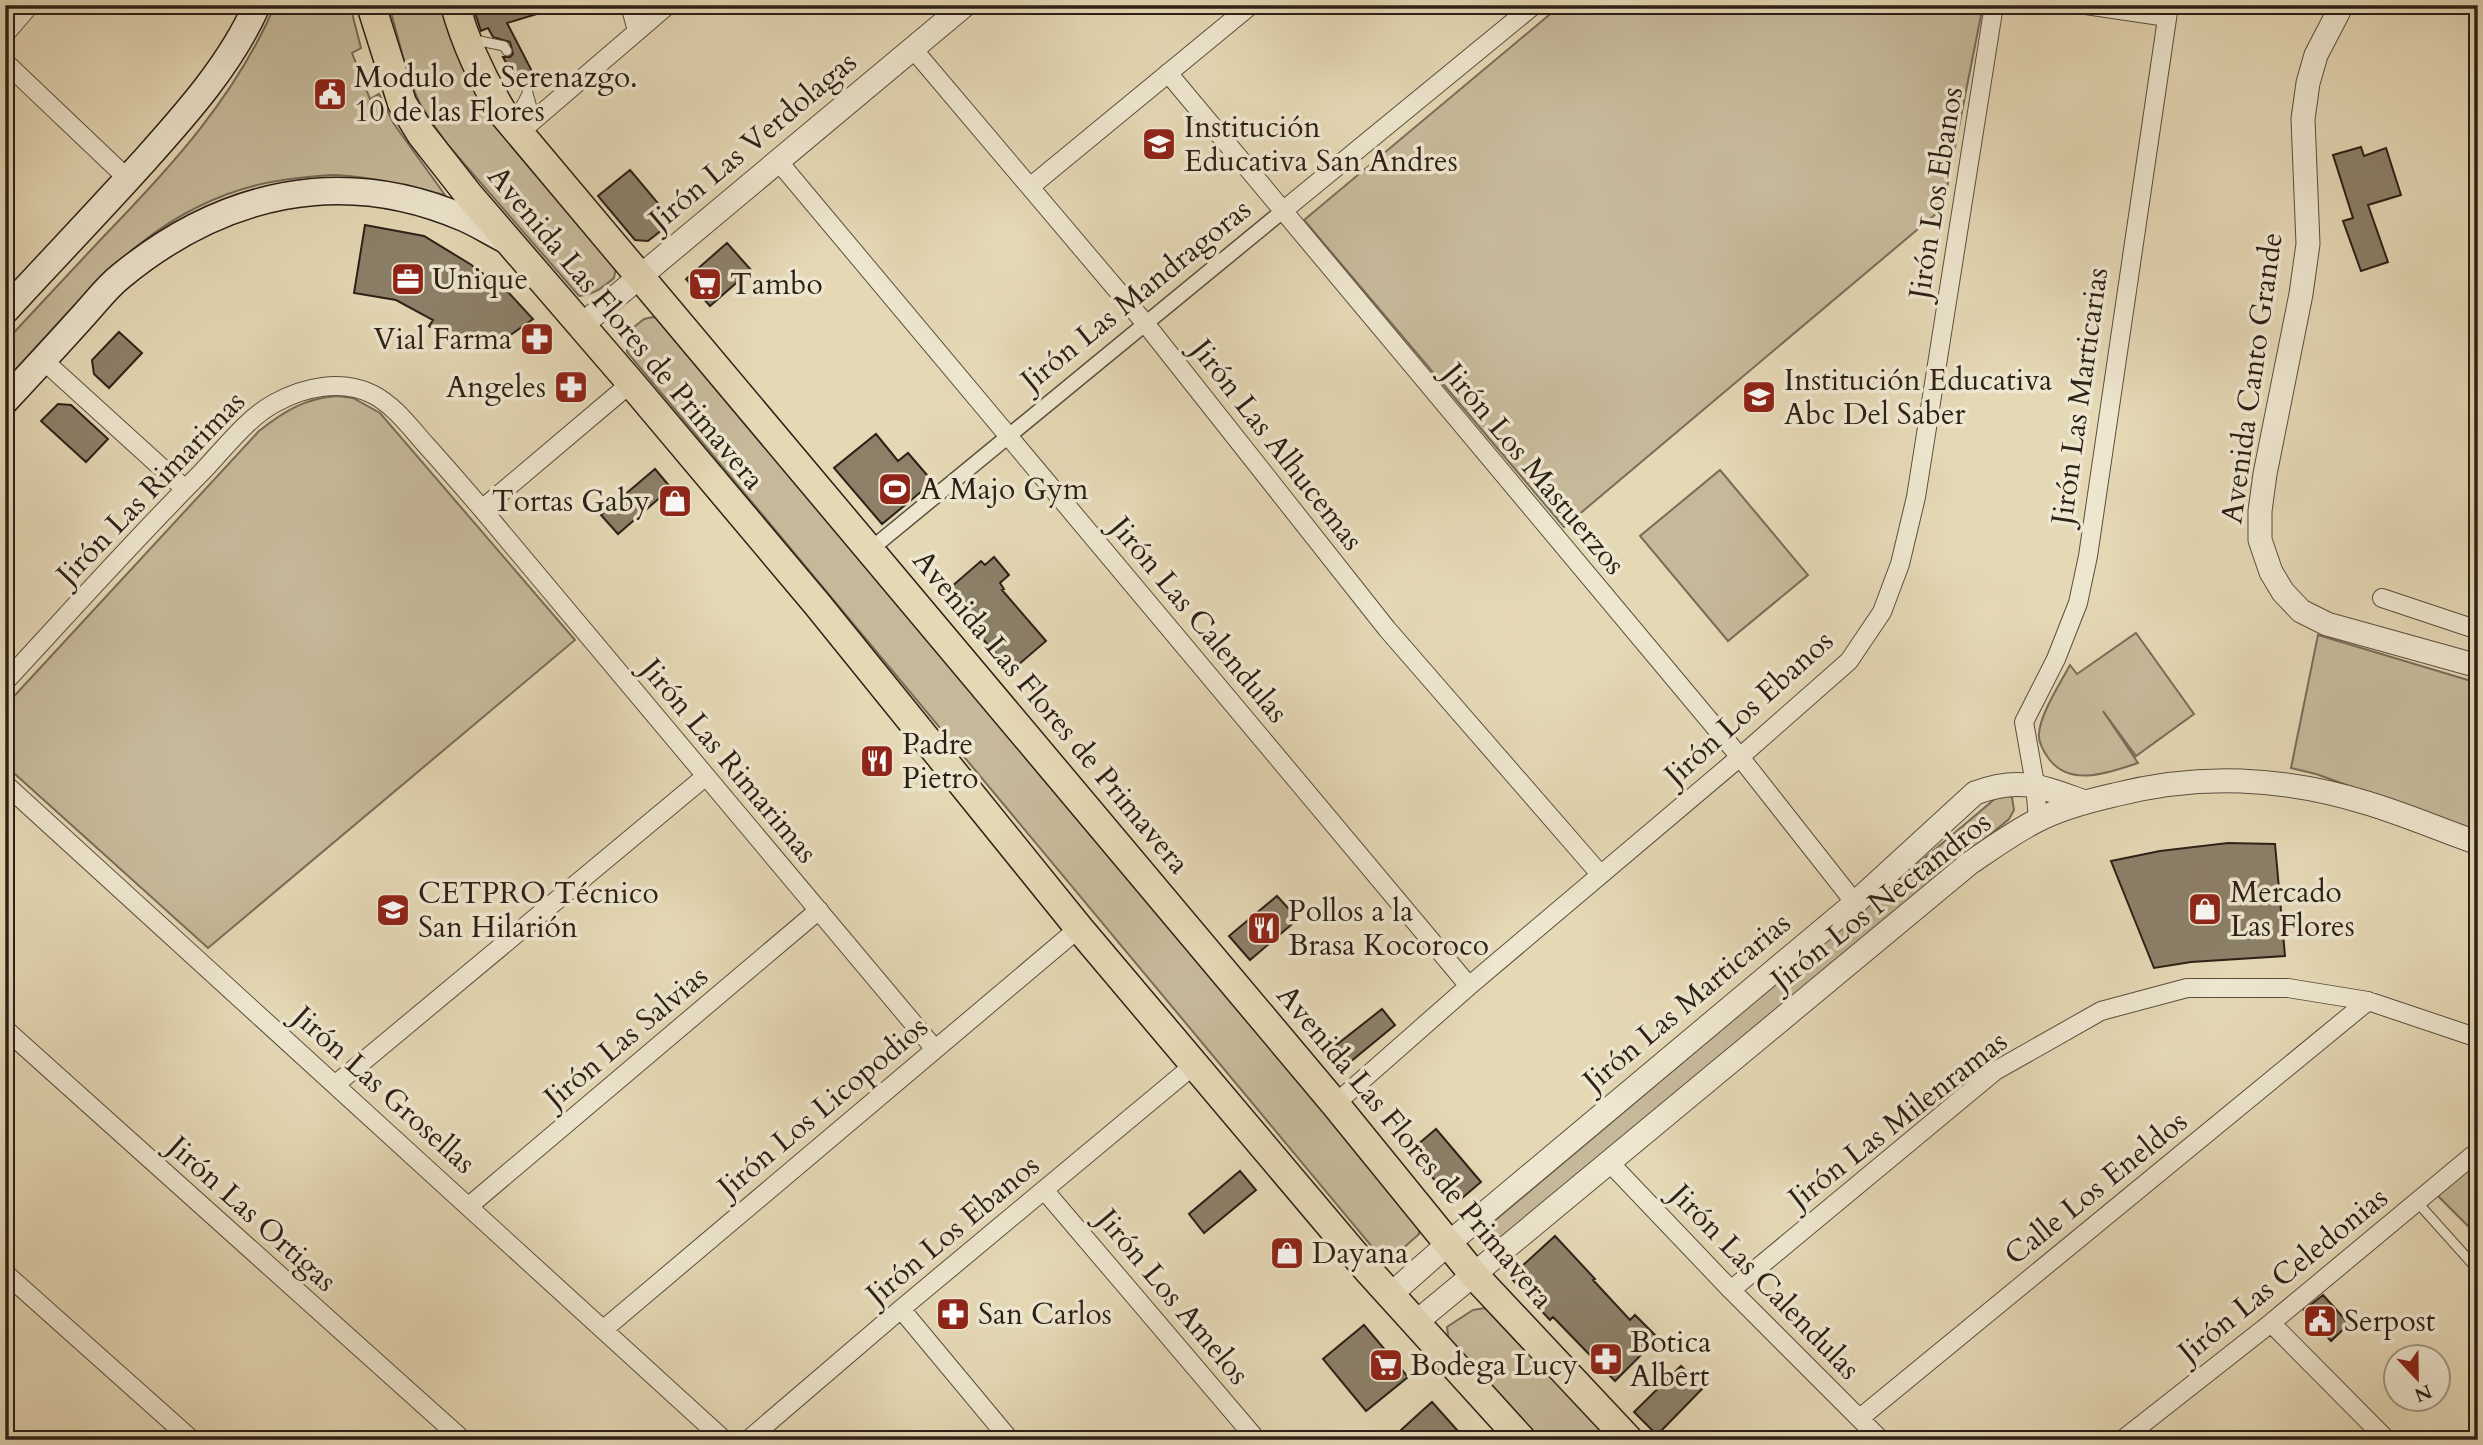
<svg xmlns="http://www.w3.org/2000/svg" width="2483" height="1445" font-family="Cardo,serif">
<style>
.green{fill:#c6b99a;stroke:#796c58;stroke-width:2}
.building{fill:#8c8069;stroke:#2c2017;stroke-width:2}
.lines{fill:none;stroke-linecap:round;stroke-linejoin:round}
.service-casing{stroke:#5a4e3e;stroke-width:11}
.pedestrian-casing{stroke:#5a4e3e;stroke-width:17}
.minor-casing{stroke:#5a4e3e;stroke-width:20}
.tertiary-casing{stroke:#5a4e3e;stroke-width:25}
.secondary-casing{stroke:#2c2017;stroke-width:29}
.primary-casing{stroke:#2c2017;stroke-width:31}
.service{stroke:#eee6cf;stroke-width:9}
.pedestrian{stroke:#eee6cf;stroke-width:14}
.minor{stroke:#eee6cf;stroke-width:18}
.tertiary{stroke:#eee6cf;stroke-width:23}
.secondary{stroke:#eee6cf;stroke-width:26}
.primary{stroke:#e5d8b5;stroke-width:28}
.labels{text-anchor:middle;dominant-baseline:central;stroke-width:7;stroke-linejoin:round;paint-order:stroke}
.poi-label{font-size:30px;fill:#2c2017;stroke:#eee6cf;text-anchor:start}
.street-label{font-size:30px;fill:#2c2017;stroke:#eee6cf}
</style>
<rect width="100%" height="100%" fill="#e5d8b5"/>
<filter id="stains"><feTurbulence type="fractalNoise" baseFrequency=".00286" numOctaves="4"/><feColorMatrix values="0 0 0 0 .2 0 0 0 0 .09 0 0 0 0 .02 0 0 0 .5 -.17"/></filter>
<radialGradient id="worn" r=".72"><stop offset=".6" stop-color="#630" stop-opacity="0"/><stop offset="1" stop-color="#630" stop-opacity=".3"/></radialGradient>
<path class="green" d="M275,5H350L361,48L352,53L370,99L379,94L394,124L445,195C409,186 373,177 336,175C318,175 300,178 283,180C155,199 87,293 5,381V342C38,307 71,271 104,236C172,166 236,96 275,5Z
M389,5H443L616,268L614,278C603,287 594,295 579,296L448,145L433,124L420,104L409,79Z
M1561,5H1983L1943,208L1564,527L1304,220Z
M653,317L663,319L1419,1226V1234L1391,1259L1383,1260L627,352L628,332L644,319Z
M337,396L353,398L380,413L575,640L208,948L5,765V706L259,431C283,412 305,398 337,396Z
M1720,470L1808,575L1728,641L1640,536Z
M2136,633L2194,714L2136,756L2103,711L2138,763C2110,772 2071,788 2049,759C2044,752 2038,743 2039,734C2040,714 2060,684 2070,665L2077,674Z
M2318,635L2478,683V832L2316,774L2291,768Z
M2005,795L2012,797L2014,810L2009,819L1492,1249L1484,1248L1479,1241L1480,1233L1996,798Z
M2478,1157V1236L2434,1192Z
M1485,1308L1611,1440H1540L1449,1343L1447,1327L1473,1310Z"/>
<path class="building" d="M492,5H549L550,10L507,23L537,81L531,84H524L520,89L503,57H510L513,54L510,42L493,37L488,28L481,31L474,10Z
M2361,147L2364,156L2386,148L2401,195L2368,205L2388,262L2361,271L2343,221L2353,218L2333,155Z
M630,170L673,221L648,241L635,240L598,196Z
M365,225L424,236L470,264L508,292L533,319L488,351L468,332L455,346L429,326L433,320L396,300L354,293Z
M727,243L751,270L710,306L686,279Z
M119,332L142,353L109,388L94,374L92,360Z
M58,404L71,405L108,439L86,462L41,421Z
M876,434L898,461L908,453L933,482L882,524L834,468Z
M655,469L671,488L618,534L601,515Z
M994,557L1009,575L1000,583L1004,589L1002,590L1046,641L1011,671L943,594L981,561L985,565Z
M2228,843L2275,844L2285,956L2191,962L2154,968L2111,861L2160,851Z
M1277,896L1298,919L1250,960L1229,936Z
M1382,1009L1395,1025L1344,1067L1330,1050Z
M1436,1129L1481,1182L1455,1204L1410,1151Z
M1240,1171L1256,1190L1204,1233L1189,1214Z
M1555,1236L1595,1279L1593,1280L1630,1320L1635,1315L1658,1338L1615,1381L1553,1317L1550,1320L1510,1277Z
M2323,1295L2349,1324L2331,1341L2304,1310Z
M1364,1325L1408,1377L1366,1411L1323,1359Z
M1681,1366L1703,1388L1657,1435L1634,1412Z
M1432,1402L1466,1440H1390L1423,1410Z"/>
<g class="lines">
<g class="service-casing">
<path id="service" d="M470,39L504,46L507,51
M527,90L535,118
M514,118L528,92
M2417,1202L2478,1270"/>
</g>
<g class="pedestrian-casing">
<path id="pedestrian" d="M871,549L1284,210"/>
</g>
<g class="minor-casing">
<path id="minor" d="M630,5L637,31
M2086,5L2167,17
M5,34L30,5
M913,49L1145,323L1387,629L1600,874
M5,62L128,179
M1168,73L1740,757L1855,903
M520,132L668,5
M778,161L1469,986
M1030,187L1251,5
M1284,210L1534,5
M43,360L185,489
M482,509L631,383
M2382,598L2478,630
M5,682C70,612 134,540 202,472C224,449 247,418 275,403C304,387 341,379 372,394C394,405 410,427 426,445C445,466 464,488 482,509L934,1048
M5,784L724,1440
M2038,820L2035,784L2024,722L2056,659L2078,603L2088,556L2169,5
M5,1029L463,1440
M336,1084L706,776
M1335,1104L1469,986L1740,757L1849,661L1882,612L1900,564L1916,497L1994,5
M1610,1163L1731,1290L1881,1440
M1045,1191L1257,1440
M469,1206L819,910
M5,1273L192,1440
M1731,1290L1995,1071L2101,1011L2187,988H2288L2368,1001L2478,1038
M901,1309L1010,1440
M2271,1323L2387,1440
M604,1329L1079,928
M1860,1418L2368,1001
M748,1440L901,1309L1194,1065
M2122,1440L2271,1323L2478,1151"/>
</g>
<g class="tertiary-casing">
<path id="tertiary" d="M2342,5L2316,55L2308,83L2303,119L2308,244L2301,294L2265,474L2260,511V540L2271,572L2283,592L2301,611L2327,624L2478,666
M582,325L965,5
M1389,1296L1449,1243L1855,903L1975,793C2020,776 2042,787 2085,802
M1414,1324L1970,863C1992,848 2014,832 2038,820C2061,808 2088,801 2114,795C2200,773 2282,777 2367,803C2404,814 2441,830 2478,843"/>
</g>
<g class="secondary-casing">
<path id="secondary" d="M5,311C51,261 98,212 144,161C186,114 231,64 257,5
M5,401C32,372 58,344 84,315C96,302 107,287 121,276C222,193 341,165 464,218C478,224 492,233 506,240"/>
</g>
<g class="primary-casing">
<path id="primary" d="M371,5L402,103L421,134L468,194L631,383L817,604L1079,928L1367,1269L1522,1440
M455,5C466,45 483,81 505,116L1335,1104L1474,1275L1629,1440"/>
</g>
<use href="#service" class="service"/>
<use href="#pedestrian" class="pedestrian"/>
<use href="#minor" class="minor"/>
<use href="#tertiary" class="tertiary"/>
<use href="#secondary" class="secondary"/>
<use href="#primary" class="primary"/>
</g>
<defs>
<g id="civic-square" transform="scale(1.75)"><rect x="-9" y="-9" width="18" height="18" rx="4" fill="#8f2418" stroke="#eee6cf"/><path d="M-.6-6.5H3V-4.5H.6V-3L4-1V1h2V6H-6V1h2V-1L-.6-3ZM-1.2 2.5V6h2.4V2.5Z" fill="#fff"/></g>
<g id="school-square" transform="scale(1.75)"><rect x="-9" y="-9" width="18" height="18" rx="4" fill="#8f2418" stroke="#eee6cf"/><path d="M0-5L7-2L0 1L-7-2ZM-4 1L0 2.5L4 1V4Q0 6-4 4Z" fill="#fff"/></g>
<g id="office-square" transform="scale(1.75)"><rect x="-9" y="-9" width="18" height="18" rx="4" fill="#8f2418" stroke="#eee6cf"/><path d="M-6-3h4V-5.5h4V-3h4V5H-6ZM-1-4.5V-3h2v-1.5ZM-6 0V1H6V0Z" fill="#fff"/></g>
<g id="supermarket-square" transform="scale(1.75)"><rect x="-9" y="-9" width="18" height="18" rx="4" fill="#8f2418" stroke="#eee6cf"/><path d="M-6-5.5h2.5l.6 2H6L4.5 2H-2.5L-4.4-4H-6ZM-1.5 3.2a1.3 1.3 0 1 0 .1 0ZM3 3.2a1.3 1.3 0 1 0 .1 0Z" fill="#fff"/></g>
<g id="pharmacy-square" transform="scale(1.75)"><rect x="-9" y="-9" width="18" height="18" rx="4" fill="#8f2418" stroke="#eee6cf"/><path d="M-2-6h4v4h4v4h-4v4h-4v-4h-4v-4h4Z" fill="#fff"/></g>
<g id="stadium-square" transform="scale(1.75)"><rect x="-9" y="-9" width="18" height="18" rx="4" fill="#8f2418" stroke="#eee6cf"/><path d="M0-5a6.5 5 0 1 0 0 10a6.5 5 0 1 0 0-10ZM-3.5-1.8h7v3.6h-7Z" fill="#fff"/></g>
<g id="shop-square" transform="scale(1.75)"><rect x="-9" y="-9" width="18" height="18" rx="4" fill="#8f2418" stroke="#eee6cf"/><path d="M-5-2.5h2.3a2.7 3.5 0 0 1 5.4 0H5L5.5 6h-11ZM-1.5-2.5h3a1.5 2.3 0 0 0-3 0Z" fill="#fff"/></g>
<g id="restaurant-square" transform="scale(1.75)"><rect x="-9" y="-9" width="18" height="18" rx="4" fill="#8f2418" stroke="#eee6cf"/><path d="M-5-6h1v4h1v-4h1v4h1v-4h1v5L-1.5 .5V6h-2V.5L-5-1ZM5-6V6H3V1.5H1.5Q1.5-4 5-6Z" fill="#fff"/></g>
<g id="university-square" transform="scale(1.75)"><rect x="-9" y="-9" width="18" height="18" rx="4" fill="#8f2418" stroke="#eee6cf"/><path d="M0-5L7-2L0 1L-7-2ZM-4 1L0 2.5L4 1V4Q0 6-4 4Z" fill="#fff"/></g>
</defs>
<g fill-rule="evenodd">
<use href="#civic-square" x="330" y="94"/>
<use href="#school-square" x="1159" y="144"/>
<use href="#office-square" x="408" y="279"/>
<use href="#supermarket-square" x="705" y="284"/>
<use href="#pharmacy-square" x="537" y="339"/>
<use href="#pharmacy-square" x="571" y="387"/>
<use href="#school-square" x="1759" y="397"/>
<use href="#stadium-square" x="895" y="489"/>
<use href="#shop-square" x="675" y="501"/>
<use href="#restaurant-square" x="877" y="761"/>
<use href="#shop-square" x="2205" y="909"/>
<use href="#university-square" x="393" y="910"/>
<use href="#restaurant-square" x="1264" y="928"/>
<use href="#shop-square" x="1287" y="1253"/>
<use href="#pharmacy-square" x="953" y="1314"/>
<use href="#civic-square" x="2320" y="1321"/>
<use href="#pharmacy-square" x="1606" y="1359"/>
<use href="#supermarket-square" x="1386" y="1365"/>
</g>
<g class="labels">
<g class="poi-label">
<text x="354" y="77">Modulo de Serenazgo.<tspan x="354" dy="34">10 de las Flores</tspan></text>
<text x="1184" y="127">Institución<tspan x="1184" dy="34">Educativa San Andres</tspan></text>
<text x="432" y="279">Unique</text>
<text x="730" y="284">Tambo</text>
<text x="512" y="339" text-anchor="end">Vial Farma</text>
<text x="1784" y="380">Institución Educativa<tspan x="1784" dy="34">Abc Del Saber</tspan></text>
<text x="546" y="387" text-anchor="end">Angeles</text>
<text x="920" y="489">A Majo Gym</text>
<text x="650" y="501" text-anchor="end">Tortas Gaby</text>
<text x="902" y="744">Padre<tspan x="902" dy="34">Pietro</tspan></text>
<text x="2230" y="892">Mercado<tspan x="2230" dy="34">Las Flores</tspan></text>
<text x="418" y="893">CETPRO Técnico<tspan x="418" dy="34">San Hilarión</tspan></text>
<text x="1288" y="911">Pollos a la<tspan x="1288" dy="34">Brasa Kocoroco</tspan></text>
<text x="1312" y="1253">Dayana</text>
<text x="978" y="1314">San Carlos</text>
<text x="2344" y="1321">Serpost</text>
<text x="1630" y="1342">Botica<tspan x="1630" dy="34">Albert</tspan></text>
<text x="1410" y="1365">Bodega Lucy</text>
</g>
<g class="street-label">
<text transform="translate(753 141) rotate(-40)">Jirón Las Verdolagas</text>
<text transform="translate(1936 193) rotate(-81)">Jirón Los Ebanos</text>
<text transform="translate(1136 295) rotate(-39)">Jirón Las Mandragoras</text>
<text transform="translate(626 328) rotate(50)">Avenida Las Flores de Primavera</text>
<text transform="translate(2252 378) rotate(-82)">Avenida Canto Grande</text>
<text transform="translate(2080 396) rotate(-82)">Jirón Las Marticarias</text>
<text transform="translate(1277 445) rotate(52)">Jirón Las Alhucemas</text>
<text transform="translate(1534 469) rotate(50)">Jirón Los Mastuerzos</text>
<text transform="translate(151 488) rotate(-46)">Jirón Las Rimarimas</text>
<text transform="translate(1199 620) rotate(50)">Jirón Las Calendulas</text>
<text transform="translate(1749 708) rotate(-42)">Jirón Los Ebanos</text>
<text transform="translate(1051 712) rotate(50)">Avenida Las Flores de Primavera</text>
<text transform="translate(729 761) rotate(50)">Jirón Las Rimarimas</text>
<text transform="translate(1881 901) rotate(-38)">Jirón Los Nectandros</text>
<text transform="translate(1687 1002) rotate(-40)">Jirón Las Marticarias</text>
<text transform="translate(626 1037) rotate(-40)">Jirón Las Salvias</text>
<text transform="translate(384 1090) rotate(42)">Jirón Las Grosellas</text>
<text transform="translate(823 1107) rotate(-40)">Jirón Los Licopodios</text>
<text transform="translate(1898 1120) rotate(-38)">Jirón Las Milenramas</text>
<text transform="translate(1415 1147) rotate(50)">Avenida Las Flores de Primavera</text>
<text transform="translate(2096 1188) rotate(-39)">Calle Los Eneldos</text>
<text transform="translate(252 1214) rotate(42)">Jirón Las Ortigas</text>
<text transform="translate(953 1230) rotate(-40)">Jirón Los Ebanos</text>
<text transform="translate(2283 1275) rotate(-39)">Jirón Las Celedonias</text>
<text transform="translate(1765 1282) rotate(46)">Jirón Las Calendulas</text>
<text transform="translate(1173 1297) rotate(50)">Jirón Los Amelos</text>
</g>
</g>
<rect width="2483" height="1445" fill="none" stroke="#e5d8b5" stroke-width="28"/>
<rect x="7" y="7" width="2469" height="1431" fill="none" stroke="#2c2017" stroke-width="3.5"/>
<rect x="14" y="14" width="2455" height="1417" fill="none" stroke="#2c2017" stroke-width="2"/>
<g transform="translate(2417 1378) rotate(158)"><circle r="33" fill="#eee6cf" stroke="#a09785" stroke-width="2"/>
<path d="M0-5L12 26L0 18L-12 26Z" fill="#8f2418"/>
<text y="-10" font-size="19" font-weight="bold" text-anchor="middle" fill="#2c2017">N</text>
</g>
<rect width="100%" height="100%" filter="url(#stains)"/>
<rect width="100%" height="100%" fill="url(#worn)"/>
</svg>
